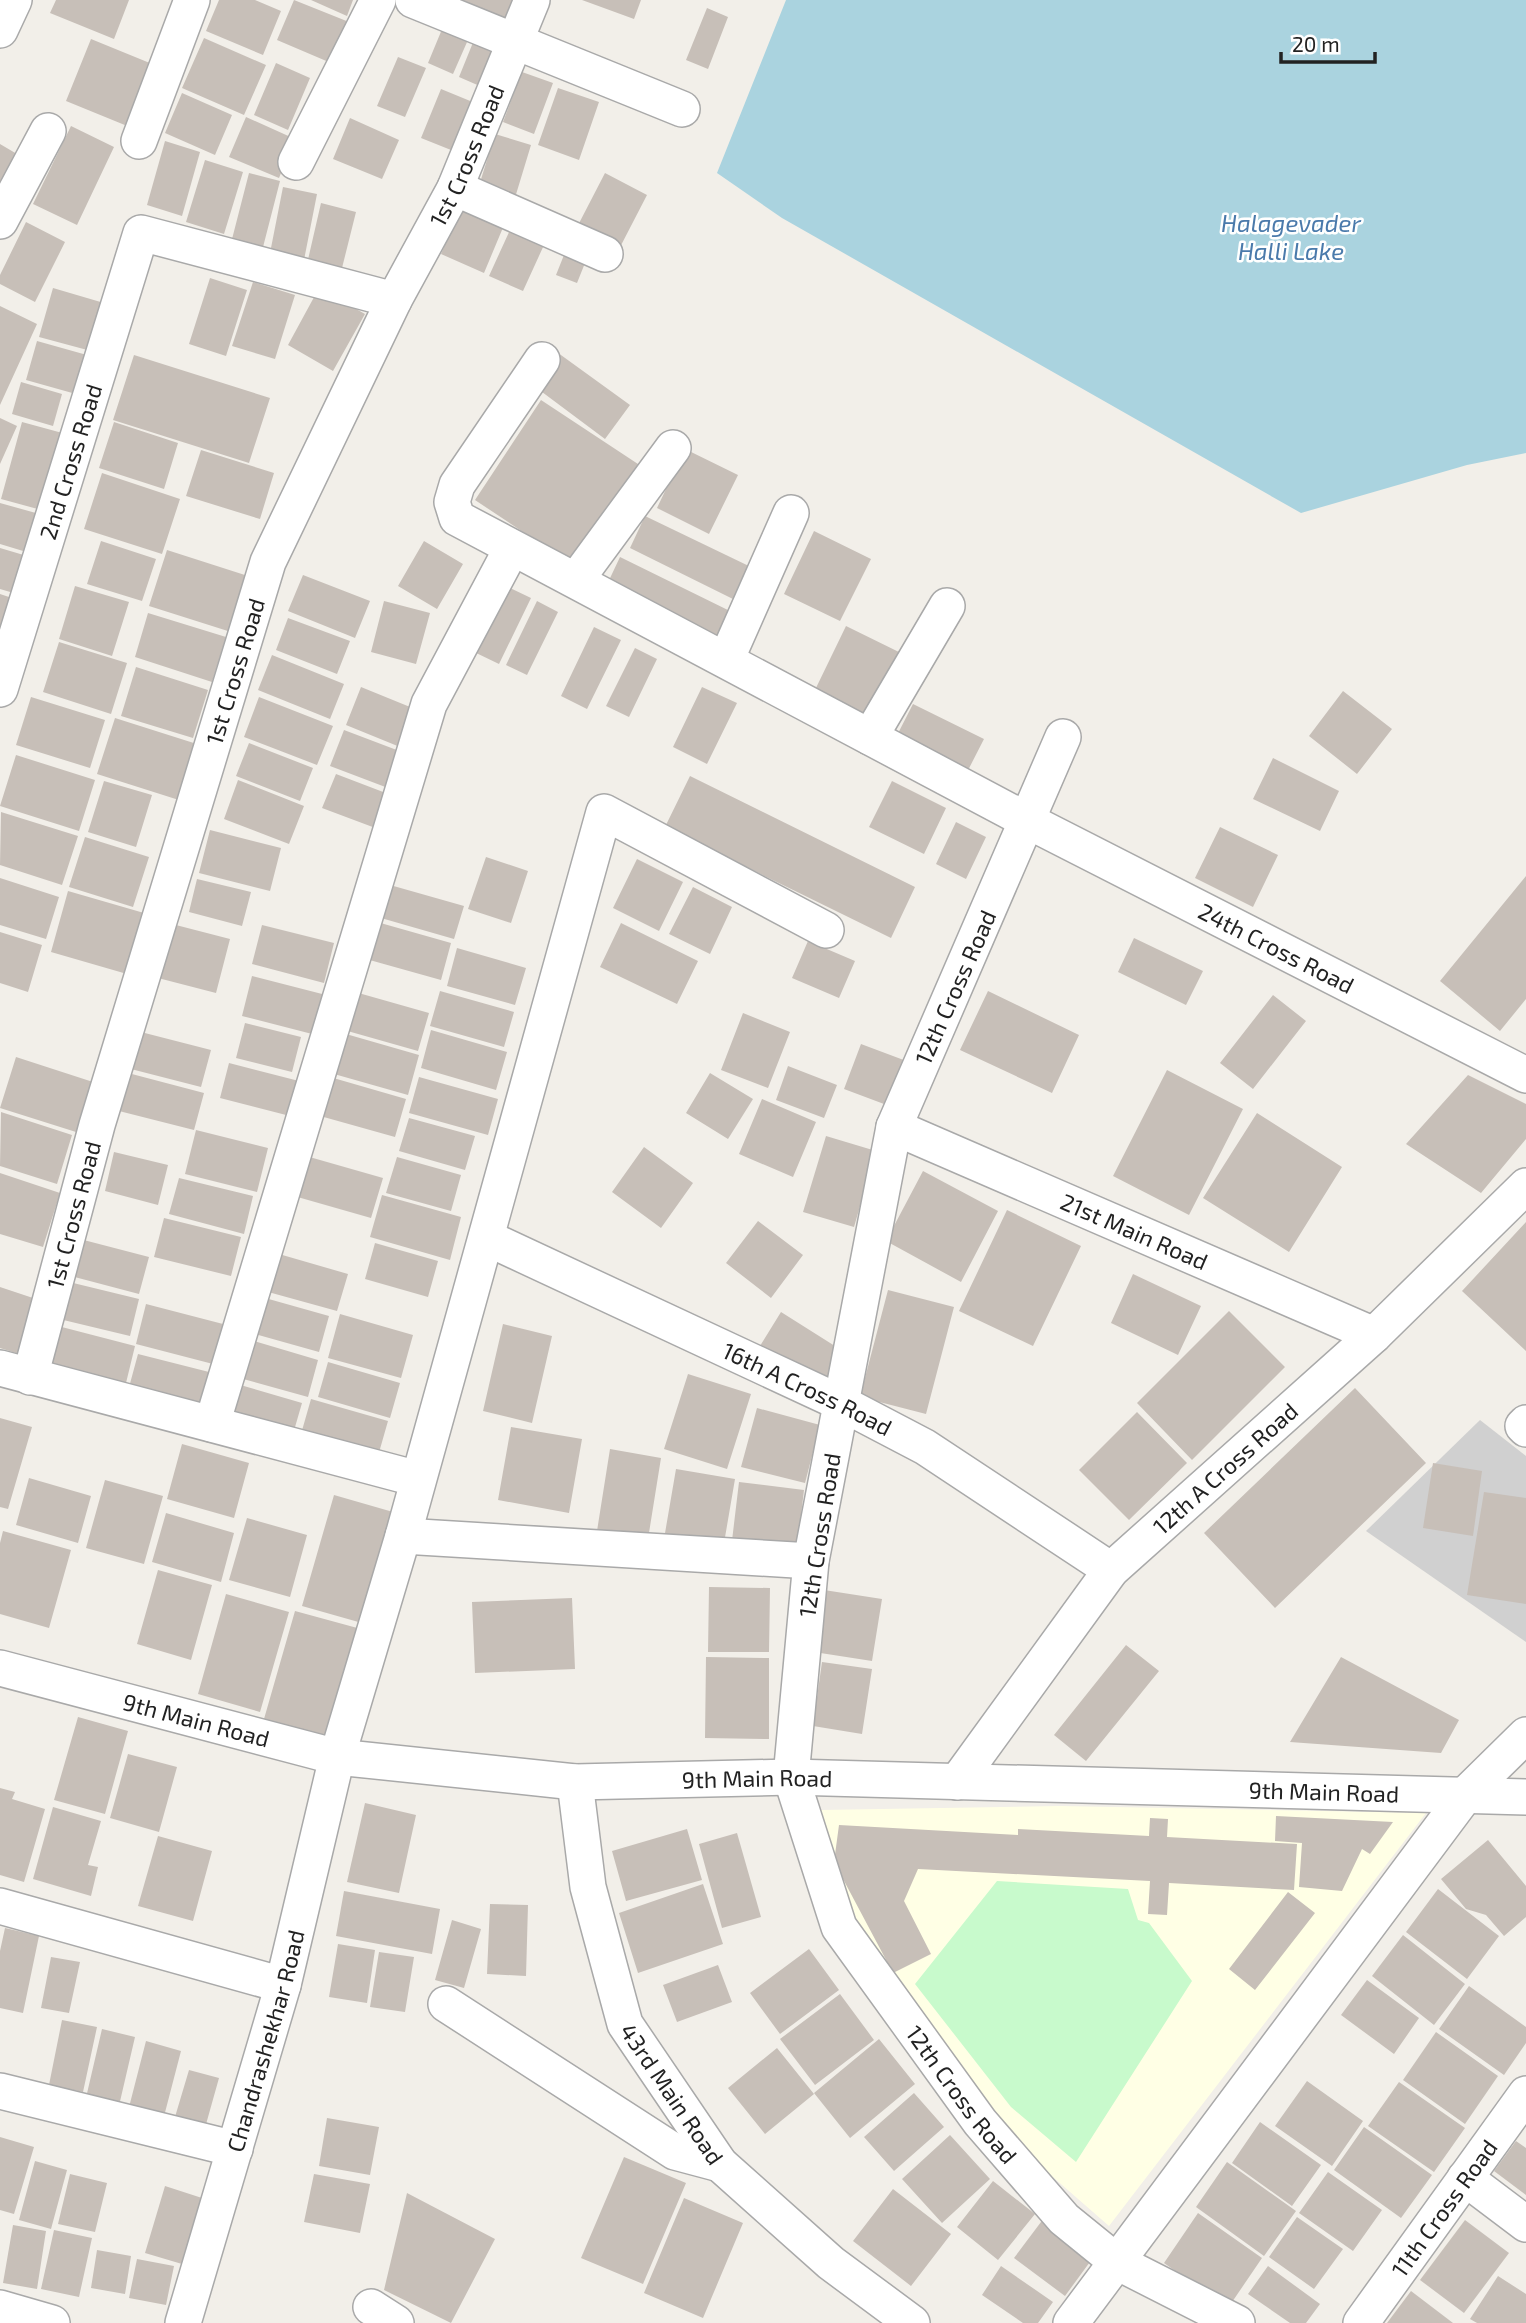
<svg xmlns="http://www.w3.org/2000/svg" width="1526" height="2323" font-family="'Exo 2',sans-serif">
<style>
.education{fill:#ffffe5}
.religious{fill:#d0d0d0}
.park{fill:#c8facc}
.water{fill:#aad3df}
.building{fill:#c7bfb8}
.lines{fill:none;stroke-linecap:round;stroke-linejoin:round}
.minor-casing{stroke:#a9a9a9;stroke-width:38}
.minor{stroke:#fff;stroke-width:35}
.labels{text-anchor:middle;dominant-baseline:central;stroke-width:5;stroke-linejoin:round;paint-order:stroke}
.street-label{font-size:23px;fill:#222;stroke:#fff}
.water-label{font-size:24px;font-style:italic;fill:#4a7aab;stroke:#fff}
</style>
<rect width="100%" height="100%" fill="#f2efe9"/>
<path class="education" d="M1060,1806L1426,1813L1109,2226L1030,2157L995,2119L890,1978L827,1867L820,1810Z"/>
<path class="religious" d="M1480,1420L1526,1456V1642L1366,1531Z"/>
<path class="park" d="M997,1881L1128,1889L1138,1920L1149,1923L1192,1981L1076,2162L1011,2107L915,1984Z"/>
<path class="water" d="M786,0H1526V453L1467,465L1301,513L782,218L717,173Z"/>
<path class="building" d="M56,0H129L114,39L50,13Z
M219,0H255L281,11L263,55L206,31Z
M294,0L349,22L331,63L277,40Z
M311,0H353L347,16Z
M461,0H522L510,30L457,9Z
M582,0H641L634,19Z
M707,8L728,17L708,69L686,60Z
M445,22L471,33L453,74L428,63Z
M204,38L266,65L244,115L182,88Z
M91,39L162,68L137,130L66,101Z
M474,40L498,50L482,87L459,77Z
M398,57L426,68L405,117L377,106Z
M276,63L310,78L288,130L254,115Z
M522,72L553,83L534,134L503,122Z
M558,88L599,102L579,160L538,145Z
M441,89L480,105L461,154L421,138Z
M182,93L232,115L215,155L165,133Z
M246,117L295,139L279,178L229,157Z
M350,118L399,140L382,179L333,159Z
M71,126L114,147L77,225L33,204Z
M495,134L531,145L514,201L478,189Z
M165,141L200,152L182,216L147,205Z
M0,144L22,157L0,199Z
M205,160L243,172L224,234L186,222Z
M249,173L280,181L262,251L231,243Z
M605,173L647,195L617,253L575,231Z
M283,187L317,194L304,260L270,253Z
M464,200L507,218L484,273L441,254Z
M321,203L356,212L341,272L307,264Z
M515,219L549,234L523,291L489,276Z
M26,222L65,242L35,302L0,284V275Z
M566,250L587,258L577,283L556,275Z
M210,278L247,290L226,356L189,344Z
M253,282L295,295L275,359L232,346Z
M53,288L104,303L91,351L39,337Z
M319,288L365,314L333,371L288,345Z
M0,306L37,324L0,405Z
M37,341L94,357L83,396L26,380Z
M554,350L630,405L605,439L530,383Z
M134,355L270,398L249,463L113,420Z
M21,382L62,394L53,426L12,414Z
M541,400L641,466L574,566L475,500Z
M0,418L17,426L0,464Z
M22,422L66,434L45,511L1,499Z
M114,422L178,443L164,489L99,468Z
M685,449L738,475L709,534L657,508Z
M201,450L274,473L260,519L186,496Z
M102,473L180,499L162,554L84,529Z
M0,503L43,515L33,554L0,544Z
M645,516L753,568L737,601L630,548Z
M814,531L871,559L840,621L784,594Z
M101,541L156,559L142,601L87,584Z
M424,541L463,564L437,609L398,586Z
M0,548L27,556L17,594L0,589Z
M167,550L248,576L231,632L149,606Z
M620,557L736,614L719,650L603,593Z
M303,575L370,601L355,638L288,611Z
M502,584L531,598L499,664L470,650Z
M75,586L129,602L112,656L59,639Z
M0,594L12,598L0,638Z
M384,601L430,613L416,664L371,652Z
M537,601L558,612L527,675L506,665Z
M148,613L226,637L212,682L135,657Z
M288,618L350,641L337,674L276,650Z
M846,626L905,655L873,719L815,690Z
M594,627L621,640L587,709L561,696Z
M59,642L127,663L111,714L43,692Z
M635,648L657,659L629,717L606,706Z
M272,655L344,684L330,719L258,690Z
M136,667L208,690L193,738L121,716Z
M361,687L415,709L400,747L346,725Z
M702,687L737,703L707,764L673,747Z
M1343,691L1392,729L1357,774L1309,736Z
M31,697L105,720L90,768L16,745Z
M259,697L333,726L317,765L244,737Z
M913,704L984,739L962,782L891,747Z
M115,718L200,745L182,801L97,774Z
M344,730L402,752L388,788L330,766Z
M249,743L313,768L300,801L236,776Z
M16,755L95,780L79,831L0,806Z
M1273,758L1339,791L1320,831L1253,799Z
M336,774L391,795L378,829L322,808Z
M690,776L915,887L891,938L665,827Z
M238,780L304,806L289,844L224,819Z
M104,781L152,795L136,847L88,832Z
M892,781L946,808L924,854L869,827Z
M1,812L78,836L62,885L0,865Z
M956,822L986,837L966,879L936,864Z
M1220,827L1278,855L1253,907L1195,878Z
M210,830L281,848L270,891L199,873Z
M85,837L149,857L133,907L69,887Z
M486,857L528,871L511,923L468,909Z
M637,859L683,882L659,931L613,908Z
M1526,876V999L1500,1031L1440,981Z
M0,878L59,897L46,939L0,925Z
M197,879L251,892L242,926L189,912Z
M390,885L464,906L454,939L381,918Z
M693,887L732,907L710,954L669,934Z
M68,891L144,913L127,974L51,952Z
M377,922L451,943L441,980L366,959Z
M621,923L698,961L677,1004L600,967Z
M172,924L230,939L216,993L158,978Z
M262,925L334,943L324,983L252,964Z
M0,932L42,945L28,992L0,983Z
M1134,938L1203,971L1186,1005L1118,972Z
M808,941L855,961L839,998L792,978Z
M457,948L526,968L515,1005L447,986Z
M252,976L326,995L316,1035L242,1016Z
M440,991L514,1012L504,1047L430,1026Z
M988,991L1079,1035L1052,1093L960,1050Z
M355,992L429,1013L418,1051L344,1030Z
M1273,995L1306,1021L1253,1089L1220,1063Z
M743,1013L790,1032L768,1088L721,1070Z
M245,1023L301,1037L292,1072L236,1058Z
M431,1030L507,1052L496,1090L421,1068Z
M137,1031L211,1050L201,1087L127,1068Z
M339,1032L419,1055L408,1095L327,1072Z
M861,1044L909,1062L892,1107L844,1089Z
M16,1057L93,1082L76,1132L0,1108Z
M229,1063L299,1081L290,1116L220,1098Z
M788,1066L837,1085L824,1118L776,1100Z
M1167,1070L1243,1109L1189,1215L1113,1176Z
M128,1073L204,1093L194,1130L119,1111Z
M710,1073L753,1099L728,1139L686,1113Z
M323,1075L406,1099L395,1137L313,1114Z
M1468,1075L1526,1104V1139L1481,1193L1406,1144Z
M419,1077L498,1099L488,1135L409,1113Z
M762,1099L816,1122L793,1177L739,1154Z
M1,1112L72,1135L57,1184L0,1166Z
M1257,1113L1342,1167L1289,1252L1203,1198Z
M409,1118L475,1136L465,1170L399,1151Z
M196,1130L268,1148L257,1192L185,1174Z
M826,1136L876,1151L854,1227L803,1212Z
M644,1147L693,1183L661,1228L612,1192Z
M114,1152L168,1165L158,1205L105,1191Z
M299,1154L383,1178L371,1218L287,1194Z
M397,1157L461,1175L451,1211L386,1193Z
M923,1171L998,1211L961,1282L886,1241Z
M0,1173L60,1193L43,1247L0,1234Z
M179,1178L253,1196L244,1234L169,1214Z
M382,1195L461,1217L450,1260L370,1237Z
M1007,1210L1081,1246L1033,1346L959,1311Z
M164,1218L241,1237L231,1276L154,1257Z
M758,1221L803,1255L771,1298L726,1263Z
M1526,1222V1351L1462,1291Z
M76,1238L149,1257L139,1294L67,1275Z
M375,1243L438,1261L428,1297L365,1279Z
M272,1252L348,1274L337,1311L261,1290Z
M1133,1274L1201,1306L1178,1355L1111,1323Z
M65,1281L139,1299L130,1336L55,1318Z
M0,1287L36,1299L19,1354L0,1348Z
M888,1290L954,1307L926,1414L860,1397Z
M258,1296L329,1316L319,1352L248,1332Z
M146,1304L223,1324L213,1364L136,1344Z
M1229,1311L1285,1367L1192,1460L1137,1403Z
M781,1312L846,1353L825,1387L760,1346Z
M340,1314L413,1335L401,1378L328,1358Z
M503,1324L552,1336L532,1423L483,1411Z
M54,1325L135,1346L126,1383L44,1362Z
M247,1339L318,1360L308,1397L236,1377Z
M138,1354L213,1373L203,1410L128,1391Z
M328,1362L400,1383L390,1418L318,1397Z
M688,1374L751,1394L727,1469L664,1449Z
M230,1382L302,1403L293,1434L220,1413Z
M1355,1388L1426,1463L1275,1608L1204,1533Z
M311,1399L388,1421L378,1456L301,1434Z
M757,1408L820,1425L805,1483L741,1467Z
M1137,1412L1187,1463L1129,1520L1079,1470Z
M0,1418L32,1427L8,1509L0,1507Z
M511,1427L582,1439L569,1513L498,1500Z
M182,1444L249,1463L234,1518L167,1499Z
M610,1449L661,1458L648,1539L597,1531Z
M1433,1463L1482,1471L1473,1536L1423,1528Z
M676,1469L735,1479L723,1549L664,1539Z
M29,1478L91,1496L78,1543L16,1525Z
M105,1480L163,1496L144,1564L86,1548Z
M739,1482L804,1490L796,1557L731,1549Z
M1484,1492L1526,1498V1604L1467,1595Z
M334,1495L393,1512L362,1623L302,1606Z
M166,1513L234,1533L221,1582L152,1562Z
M247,1518L307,1535L290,1597L229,1580Z
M3,1531L71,1550L49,1628L0,1614V1543Z
M158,1570L212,1585L191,1660L137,1644Z
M709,1587L770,1588L769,1652H708Z
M824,1590L882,1599L872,1661L814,1652Z
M226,1594L289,1612L260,1712L198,1694Z
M572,1598L575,1669L475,1673L472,1602Z
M295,1611L361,1629L330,1737L264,1719Z
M1126,1645L1159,1671L1086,1761L1054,1735Z
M706,1657L769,1658V1739L705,1738Z
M1341,1657L1459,1720L1441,1753L1290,1742Z
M822,1662L872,1669L862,1734L813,1726Z
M78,1717L128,1731L105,1814L54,1800Z
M128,1754L177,1767L159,1832L110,1818Z
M0,1788L15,1792L12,1799L45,1809L24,1882L0,1875Z
M365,1803L416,1815L399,1893L347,1882Z
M53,1807L101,1821L88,1865L98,1867L91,1896L33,1879Z
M1276,1816L1393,1822L1370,1854L1362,1849L1342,1891L1299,1887L1302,1843L1275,1841Z
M1150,1818L1168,1819L1167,1837L1297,1844L1294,1890L1169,1883L1167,1915L1148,1914L1150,1881L918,1869L904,1901L931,1954L893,1973L834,1862L839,1825L1018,1835V1829L1149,1836Z
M687,1829L702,1880L626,1901L612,1851Z
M737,1833L761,1917L722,1928L699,1844Z
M158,1836L212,1851L193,1921L138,1906Z
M1488,1840L1526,1886V1917L1504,1936L1486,1915L1466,1909L1441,1879Z
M703,1884L723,1944L638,1973L619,1913Z
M1438,1889L1499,1936L1467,1979L1406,1932Z
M344,1891L440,1909L432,1954L336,1936Z
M1288,1892L1315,1913L1255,1990L1229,1969Z
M490,1904L528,1905L526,1976L487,1974Z
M452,1920L481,1929L464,1988L435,1980Z
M5,1928L39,1936L23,2013L0,2008V1951Z
M1403,1935L1465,1984L1434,2025L1372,1976Z
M338,1944L375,1950L367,2003L329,1997Z
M809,1949L839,1990L780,2034L750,1993Z
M379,1952L414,1957L405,2012L370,2007Z
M51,1957L80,1962L69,2013L41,2008Z
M718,1965L732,2002L677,2022L663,1985Z
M1367,1980L1419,2018L1394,2054L1341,2015Z
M1469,1986L1526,2027V2043L1504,2075L1439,2029Z
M840,1994L874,2040L815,2085L780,2039Z
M62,2020L97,2027L83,2092L49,2085Z
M102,2029L135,2037L118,2110L85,2102Z
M1436,2032L1498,2076L1465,2124L1403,2080Z
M879,2039L915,2084L850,2138L814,2093Z
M146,2041L181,2051L162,2124L127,2115Z
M777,2048L814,2094L765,2134L728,2088Z
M189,2070L219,2078L203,2135L172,2127Z
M1307,2081L1363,2121L1332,2166L1275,2126Z
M1399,2082L1465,2128L1434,2172L1368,2126Z
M914,2093L944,2127L894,2171L864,2137Z
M327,2118L379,2127L370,2175L319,2166Z
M1260,2122L1321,2165L1292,2206L1232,2163Z
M1364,2127L1432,2175L1401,2218L1334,2170Z
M950,2135L990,2179L942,2223L902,2179Z
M0,2137L34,2147L14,2214L0,2210Z
M1516,2141L1526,2148V2195L1494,2171Z
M624,2157L686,2183L643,2284L581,2258Z
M35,2161L67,2170L51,2229L19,2220Z
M1227,2162L1296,2211L1264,2256L1196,2207Z
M1328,2172L1382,2210L1353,2251L1299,2213Z
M70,2174L107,2183L95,2232L58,2224Z
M314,2174L370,2184L360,2233L304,2222Z
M993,2181L1035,2214L998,2260L957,2227Z
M165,2186L202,2198L182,2264L145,2253Z
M893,2189L951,2234L911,2286L853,2241Z
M407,2193L495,2239L451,2323L384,2290Z
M684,2198L743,2223L703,2318L644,2293Z
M1198,2213L1262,2258L1228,2308L1164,2263Z
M1297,2217L1343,2249L1314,2289L1269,2257Z
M1044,2218L1095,2255L1065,2296L1014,2258Z
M1465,2220L1509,2253L1464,2313L1420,2280Z
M13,2225L46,2231L37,2289L3,2283Z
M54,2230L92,2238L79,2297L41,2289Z
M97,2250L131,2256L125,2294L91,2288Z
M137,2259L174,2266L166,2305L129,2298Z
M1001,2266L1053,2302L1038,2323H1023L982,2295Z
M1268,2266L1320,2304L1306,2323H1290L1248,2294Z
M1498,2276L1526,2294V2323H1477L1470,2319Z
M1411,2291L1453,2323H1387Z"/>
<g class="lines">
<g class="minor-casing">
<g id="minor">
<path d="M413,0L682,109"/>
<path d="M0,30L14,0"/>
<path d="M139,141L192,0"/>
<path d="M296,162L378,0"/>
<path d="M455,188L605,254"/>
<path d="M0,221L48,131"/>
<path id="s1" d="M542,360L457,485L452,502L457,518L1028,821L1526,1075"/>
<path d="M576,580L673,448"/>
<path d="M726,660L791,513"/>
<path id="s2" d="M0,689L141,233L394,300"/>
<path d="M870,737L947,606"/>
<path id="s3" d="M1063,737L894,1127L811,1561L791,1777L839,1927L980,2122L1064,2219L1117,2262L1237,2323"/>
<path id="s4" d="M894,1127L1374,1335"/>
<path id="s5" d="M487,1238L841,1403L925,1447L1111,1570"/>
<path d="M0,1368L418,1479"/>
<path id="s6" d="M30,1377L97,1125L268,562L394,300L455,188L532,0"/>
<path d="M1526,1423L1523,1426L1526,1429"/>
<path d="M212,1424L429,704L512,548"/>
<path d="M403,1536L811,1561"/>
<path id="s7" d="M0,1668L337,1757L575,1782L791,1777L1526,1797"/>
<path id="s8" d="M575,1782L588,1887L625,2024L720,2164L831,2263L912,2323"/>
<path id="s9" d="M957,1782L1111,1570L1374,1335L1526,1186"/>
<path d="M0,1906L283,1985"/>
<path d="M446,2004L675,2152L720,2164"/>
<path d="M0,2091L235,2149"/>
<path d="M1465,2178L1526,2224"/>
<path d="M371,2307L396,2323"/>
<path d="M0,2308L52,2323"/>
<path id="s10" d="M183,2323L283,1985L337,1757L403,1536L604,812L826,930"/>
<path d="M1071,2323L1467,1793L1526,1735"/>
<path id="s11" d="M1361,2323L1526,2094"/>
</g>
</g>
<use href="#minor" class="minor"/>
</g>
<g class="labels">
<g class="street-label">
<text stroke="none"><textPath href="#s6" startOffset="1302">1st Cross Road</textPath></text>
<text stroke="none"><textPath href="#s2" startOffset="238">2nd Cross Road</textPath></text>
<text stroke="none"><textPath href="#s6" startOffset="735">1st Cross Road</textPath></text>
<text stroke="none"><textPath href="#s1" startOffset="1111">24th Cross Road</textPath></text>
<text transform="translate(955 987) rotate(-66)">12th Cross Road</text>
<text stroke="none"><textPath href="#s6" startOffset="168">1st Cross Road</textPath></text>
<text stroke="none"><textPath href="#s4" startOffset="262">21st Main Road</textPath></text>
<text stroke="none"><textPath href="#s5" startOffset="354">16th A Cross Road</textPath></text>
<text stroke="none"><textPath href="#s9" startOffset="415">12th A Cross Road</textPath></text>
<text transform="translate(819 1535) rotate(-81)">12th Cross Road</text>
<text stroke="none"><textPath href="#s7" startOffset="203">9th Main Road</textPath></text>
<text stroke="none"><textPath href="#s7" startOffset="770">9th Main Road</textPath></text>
<text stroke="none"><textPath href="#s7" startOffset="1337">9th Main Road</textPath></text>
<text stroke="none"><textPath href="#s10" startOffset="294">Chandrashekhar Road</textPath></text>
<text stroke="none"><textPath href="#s8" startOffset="332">43rd Main Road</textPath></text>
<text stroke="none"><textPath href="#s3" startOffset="1449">12th Cross Road</textPath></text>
<text stroke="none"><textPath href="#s11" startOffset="142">11th Cross Road</textPath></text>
</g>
<g class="water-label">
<text x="1291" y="222">Halagevader<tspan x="1291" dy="28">Halli Lake</tspan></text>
</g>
</g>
<path d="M1281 52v10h94v-10" fill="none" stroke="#222222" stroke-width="3.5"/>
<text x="1292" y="52" font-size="21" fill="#222222" stroke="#ffffff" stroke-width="5" paint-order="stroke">20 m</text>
</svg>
